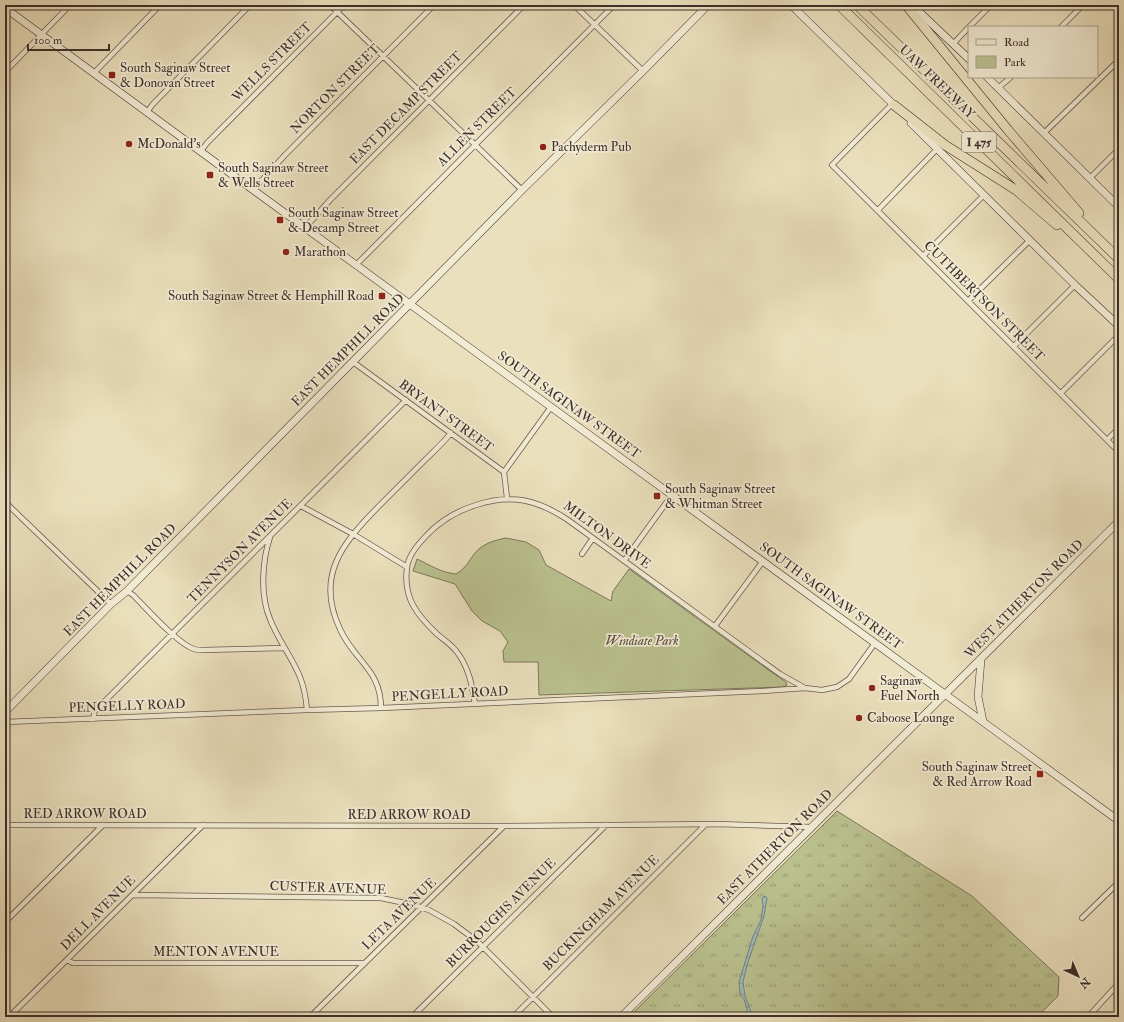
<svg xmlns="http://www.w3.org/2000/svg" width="1124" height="1022" font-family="'IM FELL Double Pica',serif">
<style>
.grass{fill:url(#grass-tufts);stroke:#7c785c}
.park{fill:#bac18f;stroke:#7c785c}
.water{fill:url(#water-waves);stroke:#778282}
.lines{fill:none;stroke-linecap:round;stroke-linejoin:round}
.street-casing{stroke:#685b4f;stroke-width:6}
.secondary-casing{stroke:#3d2f2a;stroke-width:8}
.highway-casing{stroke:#3d2f2a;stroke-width:10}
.street{stroke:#f2ebd4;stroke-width:4.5}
.secondary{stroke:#f2ebd4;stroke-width:7}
.highway{stroke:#ebe0bd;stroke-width:9}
.poi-dot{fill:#8f2418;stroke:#f2ebd4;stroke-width:1.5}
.labels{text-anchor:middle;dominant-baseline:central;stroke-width:3.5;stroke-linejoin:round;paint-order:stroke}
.shield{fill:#f2ebd4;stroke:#73675d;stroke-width:1}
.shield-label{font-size:12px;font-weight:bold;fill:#3d2f2a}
.street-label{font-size:13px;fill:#3d2f2a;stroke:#f2ebd4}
.poi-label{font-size:13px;fill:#3d2f2a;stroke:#f2ebd4;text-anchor:start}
.park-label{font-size:13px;font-style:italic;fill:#564c3e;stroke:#f2ebd4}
</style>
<defs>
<pattern id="grass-tufts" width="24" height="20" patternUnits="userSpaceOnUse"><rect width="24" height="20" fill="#bac18f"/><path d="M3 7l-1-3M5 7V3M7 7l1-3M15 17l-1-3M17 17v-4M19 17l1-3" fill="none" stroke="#989d75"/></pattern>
<pattern id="water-waves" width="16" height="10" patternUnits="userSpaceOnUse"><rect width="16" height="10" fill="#9ebabc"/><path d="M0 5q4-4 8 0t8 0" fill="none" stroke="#829899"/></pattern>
</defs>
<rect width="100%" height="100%" fill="#ebe0bd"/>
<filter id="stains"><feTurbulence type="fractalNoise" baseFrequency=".005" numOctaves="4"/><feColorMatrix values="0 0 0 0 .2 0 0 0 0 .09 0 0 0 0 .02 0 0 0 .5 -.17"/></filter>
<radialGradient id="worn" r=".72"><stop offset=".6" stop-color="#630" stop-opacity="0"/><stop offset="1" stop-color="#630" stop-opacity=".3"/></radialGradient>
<path class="grass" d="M837,811L972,896L1059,977L1058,996L1037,1017H971L965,1016L961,1017H629Z"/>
<path class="park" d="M506,538L526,542L539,550L546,565L611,601L613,591L629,569L770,671L786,682L787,685L782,687L539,695L538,662H504L503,651L508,642L500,631L482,621L472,611L455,584L413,571L417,559C430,565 442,573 456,574C466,568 468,562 475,553C482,544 495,540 506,538Z"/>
<path class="water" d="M765,896L767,898L764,916L747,965L743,982L745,996L753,1017H749L744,999L740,994L739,982L753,936L761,920L763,906L762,899Z"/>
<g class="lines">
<g class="street-casing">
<path id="street" d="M330,5L522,190
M574,5L643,71
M969,27L991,5
M1061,27L1083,5
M953,44L969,27
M5,72L70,5
M94,73L160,5
M998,88L1011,77
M892,104L832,165L1119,452
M147,112L153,104L250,5
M1044,133L1119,60
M201,151L207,143L344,5
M1090,178L1119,149
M253,190L285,155L434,5
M878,210L937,149
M305,228L330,200L524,5
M923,256L984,195
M356,265L614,5
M968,301L1030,240
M1014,346L1075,285
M353,362L504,472L507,498
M1061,393L1119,335
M1107,440L1119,428
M504,472L551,407
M5,502L111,604
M301,506L353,534L407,567
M270,537C262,562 260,595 270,619C278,640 292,657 300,677C304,687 306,698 307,710
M582,554L593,538
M624,561L666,503L674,496
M127,591L133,595C147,609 178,644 194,649C197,650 201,650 204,650L284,648
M715,626L763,561
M475,704C472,685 469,668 457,652C452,645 444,640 437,634C417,615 403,598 407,568C408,555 419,543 427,535C441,520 457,511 476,505C511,493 538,500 568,520L780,674L805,688
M381,708C381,669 354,661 340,629C315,576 342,544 378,507C394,491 410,475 426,459C434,451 443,443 451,433
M94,719V712L406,400
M5,722L307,710L381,708L763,691L805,688L822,690L837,687L849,679L875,643
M5,825L504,826L717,824L811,827
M133,895L381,898L414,905L429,910L454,924L478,942L553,1017
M1082,918L1119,882
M5,922L103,825
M67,960L73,963H365
M9,1017L203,825
M310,1017L504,826
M412,1017L606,825
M513,1017L705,825
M1088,1017L1119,983"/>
</g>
<g class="secondary-casing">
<path id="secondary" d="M791,5L897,108
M912,5L969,59
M5,8L219,165L1119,821
M987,77L1119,207
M911,123L1075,285L1119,326
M981,659L978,697L983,721
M5,712L111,604L127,591L522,190L643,71L708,5
M621,1017L1119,521"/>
</g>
<g class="highway-casing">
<path id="highway" d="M839,5L1119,279
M857,5L1119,259
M906,5L1008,130L1079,213
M894,105L945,145L1016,190L1057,225"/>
</g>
<use href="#street" class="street"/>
<use href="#secondary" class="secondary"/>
<use href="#highway" class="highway"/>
</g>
<g class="poi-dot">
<rect x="108" y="71" width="8" height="8" rx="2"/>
<circle cx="129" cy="144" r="4"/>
<circle cx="543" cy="147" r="4"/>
<rect x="206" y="171" width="8" height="8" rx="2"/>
<rect x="276" y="216" width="8" height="8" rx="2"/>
<circle cx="286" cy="252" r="4"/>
<rect x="378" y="292" width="8" height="8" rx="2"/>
<rect x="653" y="492" width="8" height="8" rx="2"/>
<circle cx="872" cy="688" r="4"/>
<circle cx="859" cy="718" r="4"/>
<rect x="1036" y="770" width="8" height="8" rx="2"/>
</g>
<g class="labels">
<rect class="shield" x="962" y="132" width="34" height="20" rx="3"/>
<g class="shield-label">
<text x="979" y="142">I 475</text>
</g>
<g class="street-label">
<text transform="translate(272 62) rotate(-45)">WELLS STREET</text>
<text transform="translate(937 82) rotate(44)">UAW FREEWAY</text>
<text transform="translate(335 89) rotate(-45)">NORTON STREET</text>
<text transform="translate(406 108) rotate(-45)">EAST DECAMP STREET</text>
<text transform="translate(477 127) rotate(-45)">ALLEN STREET</text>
<text transform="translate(984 301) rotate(45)">CUTHBERTSON STREET</text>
<text transform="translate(348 350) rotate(-45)">EAST HEMPHILL ROAD</text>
<text transform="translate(569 405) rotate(36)">SOUTH SAGINAW STREET</text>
<text transform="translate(446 416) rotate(36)">BRYANT STREET</text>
<text transform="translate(607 535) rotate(36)">MILTON DRIVE</text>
<text transform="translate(240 551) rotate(-45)">TENNYSON AVENUE</text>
<text transform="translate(120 580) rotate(-45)">EAST HEMPHILL ROAD</text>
<text transform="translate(831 596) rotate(36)">SOUTH SAGINAW STREET</text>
<text transform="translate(1024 599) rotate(-45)">WEST ATHERTON ROAD</text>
<text transform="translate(450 694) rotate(-3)">PENGELLY ROAD</text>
<text transform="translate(127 706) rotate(-2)">PENGELLY ROAD</text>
<text x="85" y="814">RED ARROW ROAD</text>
<text x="409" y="815">RED ARROW ROAD</text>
<text transform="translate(775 847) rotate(-45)">EAST ATHERTON ROAD</text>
<text transform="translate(328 888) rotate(2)">CUSTER AVENUE</text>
<text transform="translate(98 913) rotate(-45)">DELL AVENUE</text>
<text transform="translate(501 913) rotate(-45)">BURROUGHS AVENUE</text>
<text transform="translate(601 913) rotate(-45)">BUCKINGHAM AVENUE</text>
<text transform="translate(399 914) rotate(-44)">LETA AVENUE</text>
<text x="216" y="952">MENTON AVENUE</text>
</g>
<g class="poi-label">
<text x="120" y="68">South Saginaw Street<tspan x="120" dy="15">&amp; Donovan Street</tspan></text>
<text x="137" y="144">McDonald's</text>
<text x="551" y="147">Pachyderm Pub</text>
<text x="218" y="168">South Saginaw Street<tspan x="218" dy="15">&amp; Wells Street</tspan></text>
<text x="288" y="213">South Saginaw Street<tspan x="288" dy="15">&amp; Decamp Street</tspan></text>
<text x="294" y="252">Marathon</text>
<text x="374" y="296" text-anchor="end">South Saginaw Street &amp; Hemphill Road</text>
<text x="665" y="489">South Saginaw Street<tspan x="665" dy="15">&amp; Whitman Street</tspan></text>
<text x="880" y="681">Saginaw<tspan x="880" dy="15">Fuel North</tspan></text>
<text x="867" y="718">Caboose Lounge</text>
<text x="1032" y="767" text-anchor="end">South Saginaw Street<tspan x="1032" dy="15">&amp; Red Arrow Road</tspan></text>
</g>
<g class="park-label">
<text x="642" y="641">Windiate Park</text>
</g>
</g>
<rect width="1124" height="1022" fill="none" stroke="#ebe0bd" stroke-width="20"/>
<rect x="6" y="6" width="1112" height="1010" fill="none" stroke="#3d2f2a" stroke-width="2"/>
<rect x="10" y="10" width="1104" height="1002" fill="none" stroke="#3d2f2a"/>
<rect x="968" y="26" width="130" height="52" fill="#f2ebd4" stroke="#aaa090"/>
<rect x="976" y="39" width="20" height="6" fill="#f2ebd4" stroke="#aaa090"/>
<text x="1004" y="46" font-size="12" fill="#3d2f2a">Road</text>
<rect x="976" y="56" width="20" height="12" fill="#bac18f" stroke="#aaa090"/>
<text x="1004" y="66" font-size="12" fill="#3d2f2a">Park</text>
<g transform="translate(1078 976) rotate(136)" stroke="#f2ebd4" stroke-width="3" paint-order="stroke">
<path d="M0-3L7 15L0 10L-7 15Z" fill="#3d2f2a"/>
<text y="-6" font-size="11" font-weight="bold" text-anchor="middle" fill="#3d2f2a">N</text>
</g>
<path d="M28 44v6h81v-6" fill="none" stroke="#3d2f2a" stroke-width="2"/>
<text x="34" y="44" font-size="12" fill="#3d2f2a" stroke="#f2ebd4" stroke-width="3" paint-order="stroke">100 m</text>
<rect width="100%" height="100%" filter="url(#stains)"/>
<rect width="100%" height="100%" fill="url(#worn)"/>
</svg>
